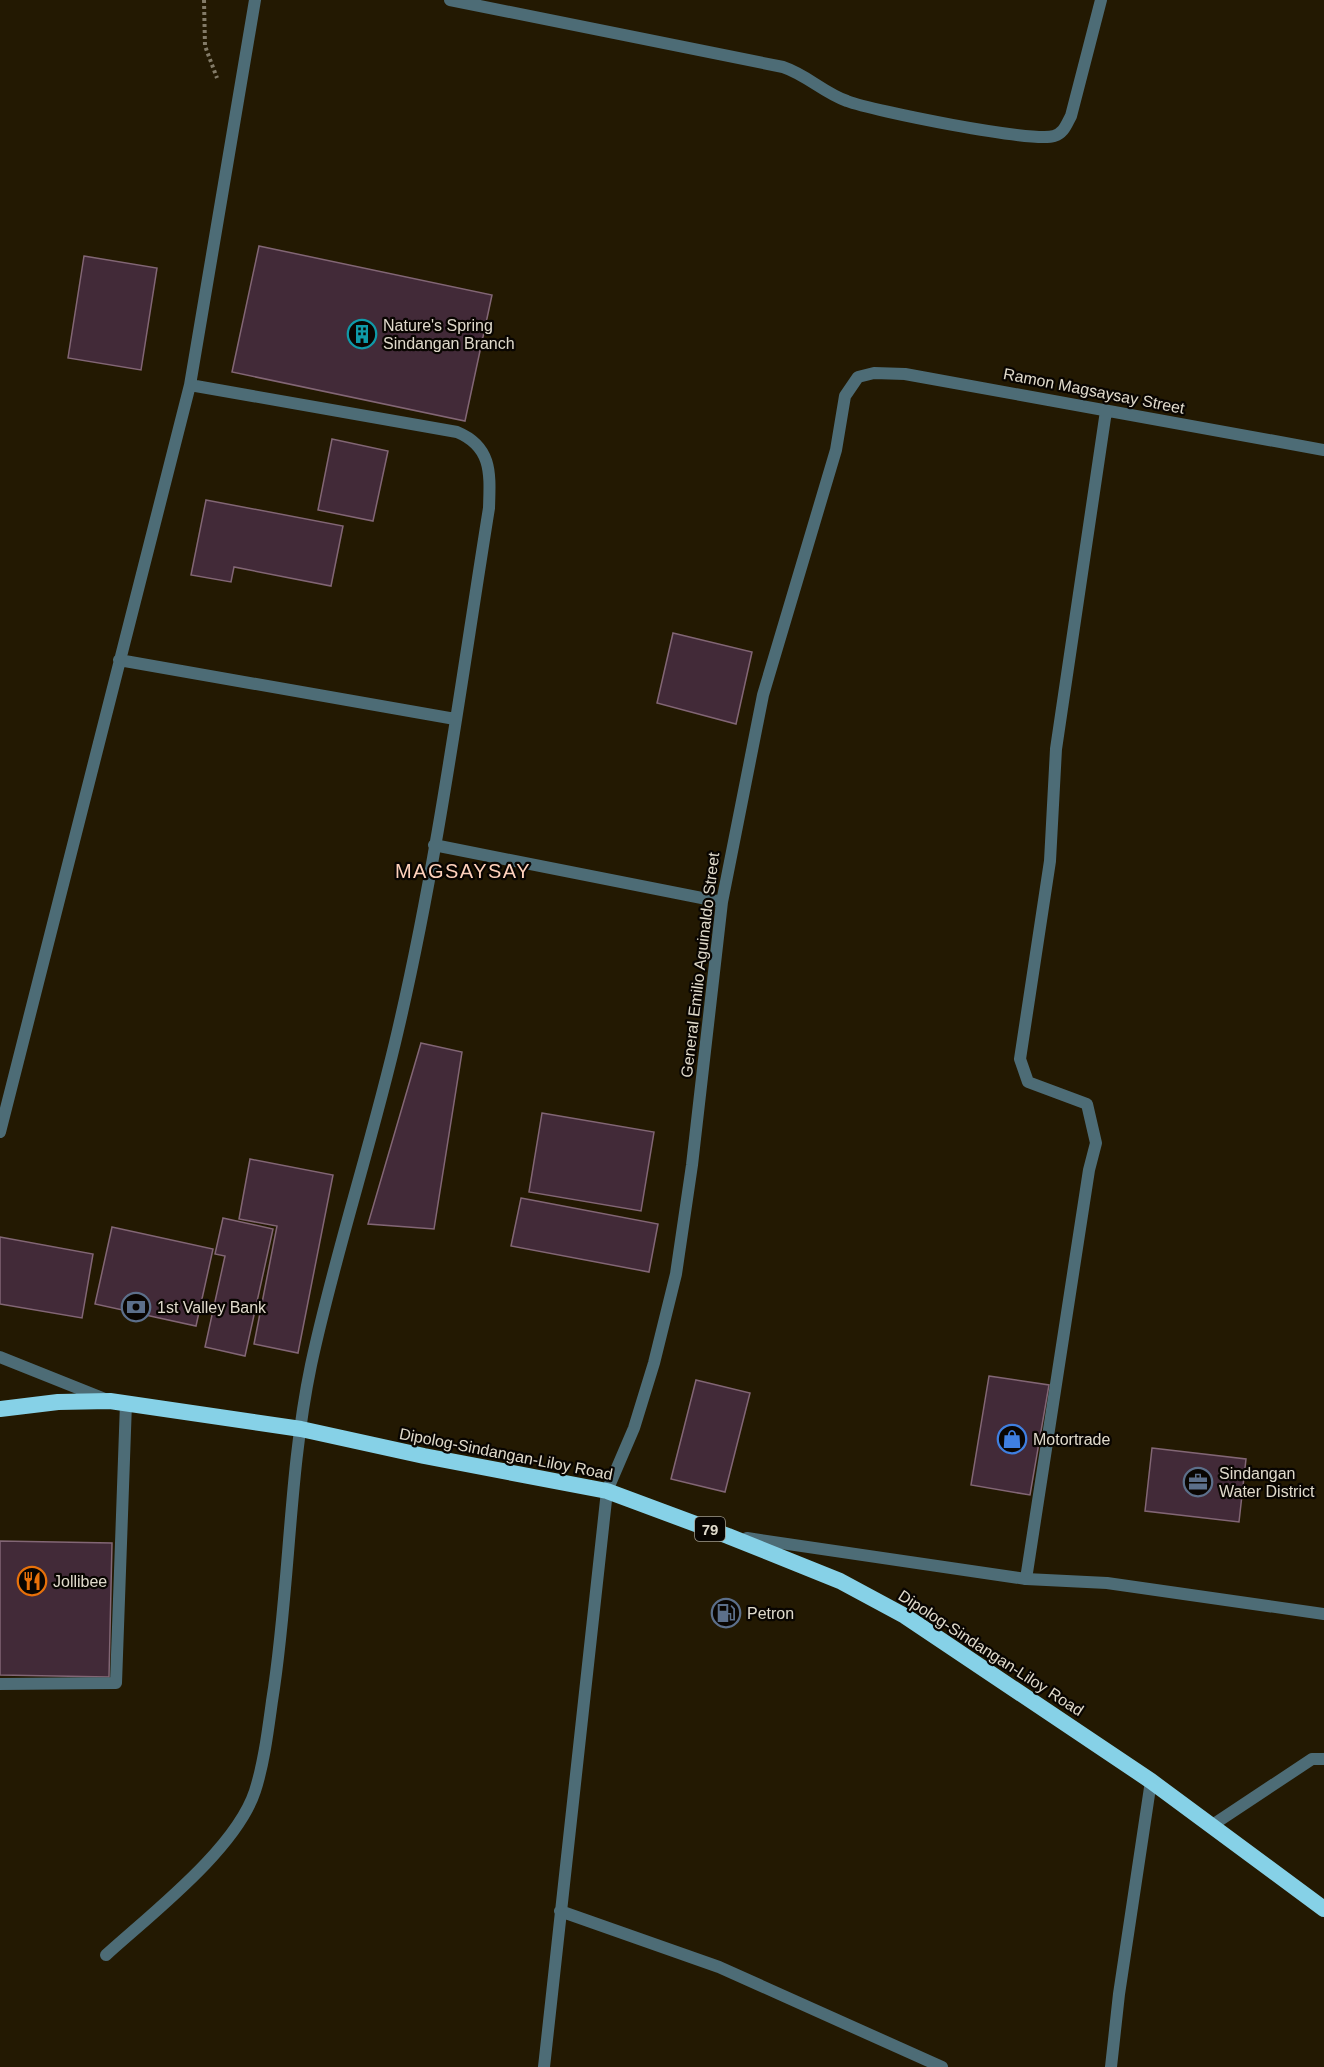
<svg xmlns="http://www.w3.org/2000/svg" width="1324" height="2067" font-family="Arial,sans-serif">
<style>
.building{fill:#422a38;stroke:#826675;stroke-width:1.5}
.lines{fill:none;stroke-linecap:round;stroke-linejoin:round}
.path{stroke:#837b68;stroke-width:4;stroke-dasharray:3 3;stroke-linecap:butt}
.service{stroke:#4d6c76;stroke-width:12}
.minor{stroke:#4d6c76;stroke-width:12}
.tertiary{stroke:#4d6c76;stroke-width:12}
.trunk{stroke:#86d1e7;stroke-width:16}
.labels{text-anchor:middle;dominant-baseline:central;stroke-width:4.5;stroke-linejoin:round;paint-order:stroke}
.shield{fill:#090501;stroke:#a09a8e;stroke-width:1.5}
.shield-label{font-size:15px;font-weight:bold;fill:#e0dacb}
.poi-label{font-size:16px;fill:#e0dacb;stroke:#090501;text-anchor:start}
.street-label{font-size:16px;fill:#e0dacb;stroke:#090501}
.quarter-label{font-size:20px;letter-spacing:1.5px;fill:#ffd1bb;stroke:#090501}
</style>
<rect width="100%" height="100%" fill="#231902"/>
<path class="building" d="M259,246L492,295L465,421L232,372Z
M84,256L157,268L141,370L68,358Z
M332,439L388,451L373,521L318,510Z
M206,500L343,526L331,586L234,567L231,582L191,575Z
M673,633L752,652L736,724L657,703Z
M421,1043L462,1052L434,1229L368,1224Z
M542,1113L654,1132L641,1211L529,1192Z
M250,1159L333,1175L298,1353L254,1344L277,1226L239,1219Z
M521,1198L658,1224L649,1272L511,1246Z
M223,1218L273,1229L245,1356L205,1347L225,1256L215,1254Z
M112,1227L213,1249L196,1326L95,1304Z
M0,1237L93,1254L82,1318L0,1304Z
M989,1376L1049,1385L1030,1495L971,1485Z
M696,1380L750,1393L725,1492L671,1479Z
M1152,1448L1246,1459L1239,1522L1145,1511Z
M0,1541L112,1543L109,1677L0,1675Z"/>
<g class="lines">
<path class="path" d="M204,0L205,46L217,78"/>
<path class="service" d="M0,1684L116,1683L126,1403
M1211,1826L1312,1759H1324"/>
<path class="minor" d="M450,0L783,67C807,75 824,93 847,101C873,111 1033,143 1054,136C1064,133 1066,125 1071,116L1101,0
M119,660L455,719
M434,845L722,902
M0,1132L190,385L255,0
M1026,1579L1089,1170L1096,1143L1087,1104L1028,1082L1020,1059L1050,861L1056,749L1106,411
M560,1911L719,1967L942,2067
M106,1955C151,1914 236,1849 255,1791C264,1763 268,1730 272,1701C290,1590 288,1475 311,1365C335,1253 372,1143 398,1030C438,859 461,682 489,508C490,475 493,447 457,432L190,385
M544,2067L607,1491L634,1428L654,1363L676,1274L692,1165L722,902L763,695L836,450L845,396L858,377L874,373L905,374L1324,450
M1111,2067L1119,1994L1151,1781"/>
<path class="tertiary" d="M0,1357L105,1399
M747,1538L1026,1579L1107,1583L1324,1614"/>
<path class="trunk" d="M0,1409L58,1402L110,1401L301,1429L424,1456L607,1491L728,1536L840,1581L905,1616L1151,1781L1324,1909"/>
</g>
<defs>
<g id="building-ring" transform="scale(1.5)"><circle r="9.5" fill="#090501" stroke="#0f9aa8" stroke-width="1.5"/><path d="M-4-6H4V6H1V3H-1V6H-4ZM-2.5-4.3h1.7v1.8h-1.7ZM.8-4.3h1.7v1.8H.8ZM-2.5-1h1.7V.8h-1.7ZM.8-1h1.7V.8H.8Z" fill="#0f9aa8"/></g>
<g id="bank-ring" transform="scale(1.5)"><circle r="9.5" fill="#090501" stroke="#5c6f8a" stroke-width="1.5"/><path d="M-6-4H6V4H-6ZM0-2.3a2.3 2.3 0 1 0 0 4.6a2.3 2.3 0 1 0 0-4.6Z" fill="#5c6f8a"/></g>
<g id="shop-ring" transform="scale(1.5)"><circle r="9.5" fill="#090501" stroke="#3f7fe0" stroke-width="1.5"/><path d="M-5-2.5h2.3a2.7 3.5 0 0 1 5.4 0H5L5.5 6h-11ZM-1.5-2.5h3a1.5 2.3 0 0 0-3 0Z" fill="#3f7fe0"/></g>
<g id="office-ring" transform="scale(1.5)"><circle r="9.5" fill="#090501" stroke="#5c6f8a" stroke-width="1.5"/><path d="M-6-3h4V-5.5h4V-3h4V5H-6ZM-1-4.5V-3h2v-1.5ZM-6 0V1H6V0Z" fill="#5c6f8a"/></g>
<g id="restaurant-ring" transform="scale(1.5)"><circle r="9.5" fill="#090501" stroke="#e8710a" stroke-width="1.5"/><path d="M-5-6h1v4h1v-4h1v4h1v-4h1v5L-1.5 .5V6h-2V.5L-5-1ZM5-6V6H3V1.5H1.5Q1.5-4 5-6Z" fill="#e8710a"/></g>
<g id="fuel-ring" transform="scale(1.5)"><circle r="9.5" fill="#090501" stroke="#5c6f8a" stroke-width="1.5"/><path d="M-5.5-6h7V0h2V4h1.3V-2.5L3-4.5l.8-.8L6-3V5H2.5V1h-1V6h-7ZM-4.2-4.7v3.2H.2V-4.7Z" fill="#5c6f8a"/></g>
</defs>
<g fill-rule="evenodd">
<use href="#building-ring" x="362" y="334"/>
<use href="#bank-ring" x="136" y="1307"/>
<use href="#shop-ring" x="1012" y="1439"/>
<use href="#office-ring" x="1198" y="1482"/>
<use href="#restaurant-ring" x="32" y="1581"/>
<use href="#fuel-ring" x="726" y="1613"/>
</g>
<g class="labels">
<rect class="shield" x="695" y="1517" width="30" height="24" rx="4.5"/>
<g class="shield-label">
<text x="710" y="1529">79</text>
</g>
<g class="poi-label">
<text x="383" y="325">Nature's Spring<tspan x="383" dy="18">Sindangan Branch</tspan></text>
<text x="157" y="1307">1st Valley Bank</text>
<text x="1033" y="1439">Motortrade</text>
<text x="1219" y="1473">Sindangan<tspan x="1219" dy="18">Water District</tspan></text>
<text x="53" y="1581">Jollibee</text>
<text x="747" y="1613">Petron</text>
</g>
<g class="street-label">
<text transform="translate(1094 391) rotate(11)">Ramon Magsaysay Street</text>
<text transform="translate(700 965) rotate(-83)">General Emilio Aguinaldo Street</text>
<text transform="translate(506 1454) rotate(11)">Dipolog-Sindangan-Liloy Road</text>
<text transform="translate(991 1653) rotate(33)">Dipolog-Sindangan-Liloy Road</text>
</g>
<g class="quarter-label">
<text x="463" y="871">MAGSAYSAY</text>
</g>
</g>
</svg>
